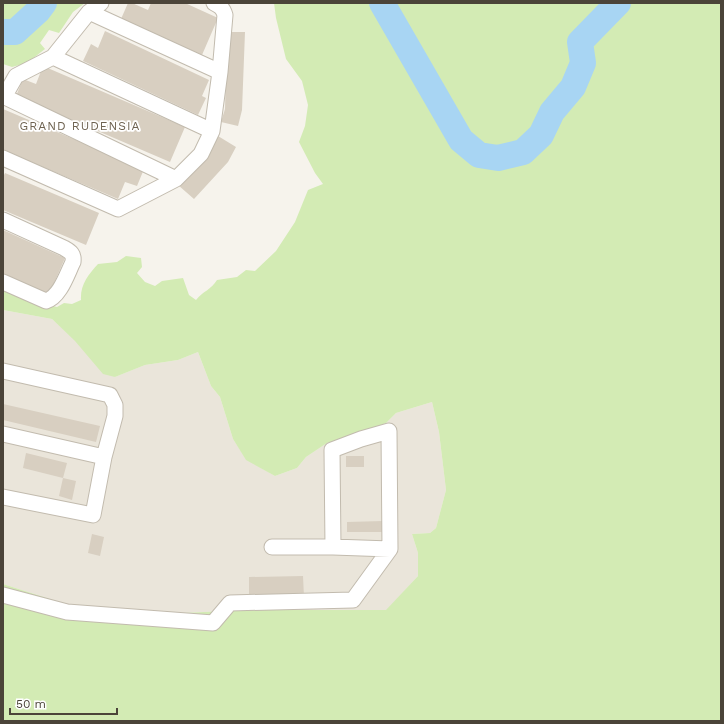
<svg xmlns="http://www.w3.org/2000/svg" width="724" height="724" font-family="'Work Sans',sans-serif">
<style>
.residential{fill:#eae5da}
.green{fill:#d3ebb4}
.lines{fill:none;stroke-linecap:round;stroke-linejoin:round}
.river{stroke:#a8d5f3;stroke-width:26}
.building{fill:#d8cfc1}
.minor-casing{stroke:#c2bbae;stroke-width:17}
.minor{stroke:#fff;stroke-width:15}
.labels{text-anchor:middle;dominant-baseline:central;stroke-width:3.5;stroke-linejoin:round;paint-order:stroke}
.neighbourhood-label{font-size:12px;letter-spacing:1px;fill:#6e6250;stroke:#fff}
</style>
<rect width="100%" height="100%" fill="#f6f3ec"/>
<path class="residential" d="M3,310L52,319L115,377L145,365L178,360L198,352L211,386L220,397L233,439L246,459L275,476L297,468L306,457L327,443L358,434L386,423L396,413L432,402L439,432L446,490L436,528L430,533L412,534L418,553V576L387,610H244L163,614L75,607L3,584Z"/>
<path class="green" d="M3,3H85L73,12L59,33L49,30L40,43L45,49L27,63L12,67L3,64Z
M274,3H721V721H3V584L75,607L163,614L244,610H386L418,576V553L412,534L430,533L436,528L446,490L439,432L432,402L396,413L386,423L358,434L327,443L306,457L297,468L275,476L246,460L233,439L220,397L211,386L198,352L178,360L145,365L115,377L103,374L75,341L52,319L3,310V286L34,301L57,307L64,303L72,304L81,300C80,285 88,275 98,264L117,262L126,256L141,258L142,267L137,273L145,282L155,286L162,281L183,278L189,295L196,300C203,291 211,290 217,280L237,277L246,270L255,271L276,251L295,222L308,190L323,184L315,173L299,142L305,126L308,105L302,81L286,59L276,18Z"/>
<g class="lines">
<path class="river" d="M382,3L461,140L479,155L498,158L523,152L541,135L552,112L573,87L583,63L580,42L618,3
M3,32H15L38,11L44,3"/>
</g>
<path class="building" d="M128,3H132L148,10L151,3H185L218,18L202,55L121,19Z
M105,31L209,80L202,96L206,98L198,115L83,61L91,44L98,48Z
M227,32H245L242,110L238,126L221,122L225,109Z
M43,66L185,127L170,162L16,96L23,79L36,84Z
M3,109L144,169L137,186L125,182L118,199L3,150Z
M218,136L236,147L228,162L194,199L178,185Z
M5,173L99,213L86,245L3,210V177Z
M3,230L65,258L49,295L3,274Z
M3,404L100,426L96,442L3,420Z
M26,453L67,463L63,478L23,468Z
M346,456H364V467H346Z
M63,478L76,481L72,500L59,496Z
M383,521V532H347V522Z
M92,534L104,537L100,556L88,553Z
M303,576L304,597L249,599V577Z"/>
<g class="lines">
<g class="minor-casing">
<path id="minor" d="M89,12L220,72
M53,57L89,12L101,3
M3,96L176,179
M4,97L16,76L53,57L212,131
M3,158L118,209L176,179L201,154L212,131L220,72L225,15C223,8 220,6 214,3
M3,220L64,248C71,252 74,254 73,262C67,274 60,297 46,301L3,282
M3,371L110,395L115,405V416L104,457L93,515L3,497
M3,434L104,457
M272,547H333L390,549
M3,595L67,612L213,623L230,603L353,600L390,549L389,431L361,439L332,450L333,547"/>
</g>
<use href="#minor" class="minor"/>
</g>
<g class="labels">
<g class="neighbourhood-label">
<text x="80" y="126">GRAND RUDENSIA</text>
</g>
</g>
<rect width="724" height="724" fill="none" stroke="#4b4439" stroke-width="8"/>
<path d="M10 708v6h107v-6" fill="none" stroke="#4b4439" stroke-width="2"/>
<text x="16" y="708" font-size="12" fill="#4b4439" stroke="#ffffff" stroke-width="3" paint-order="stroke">50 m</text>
</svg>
